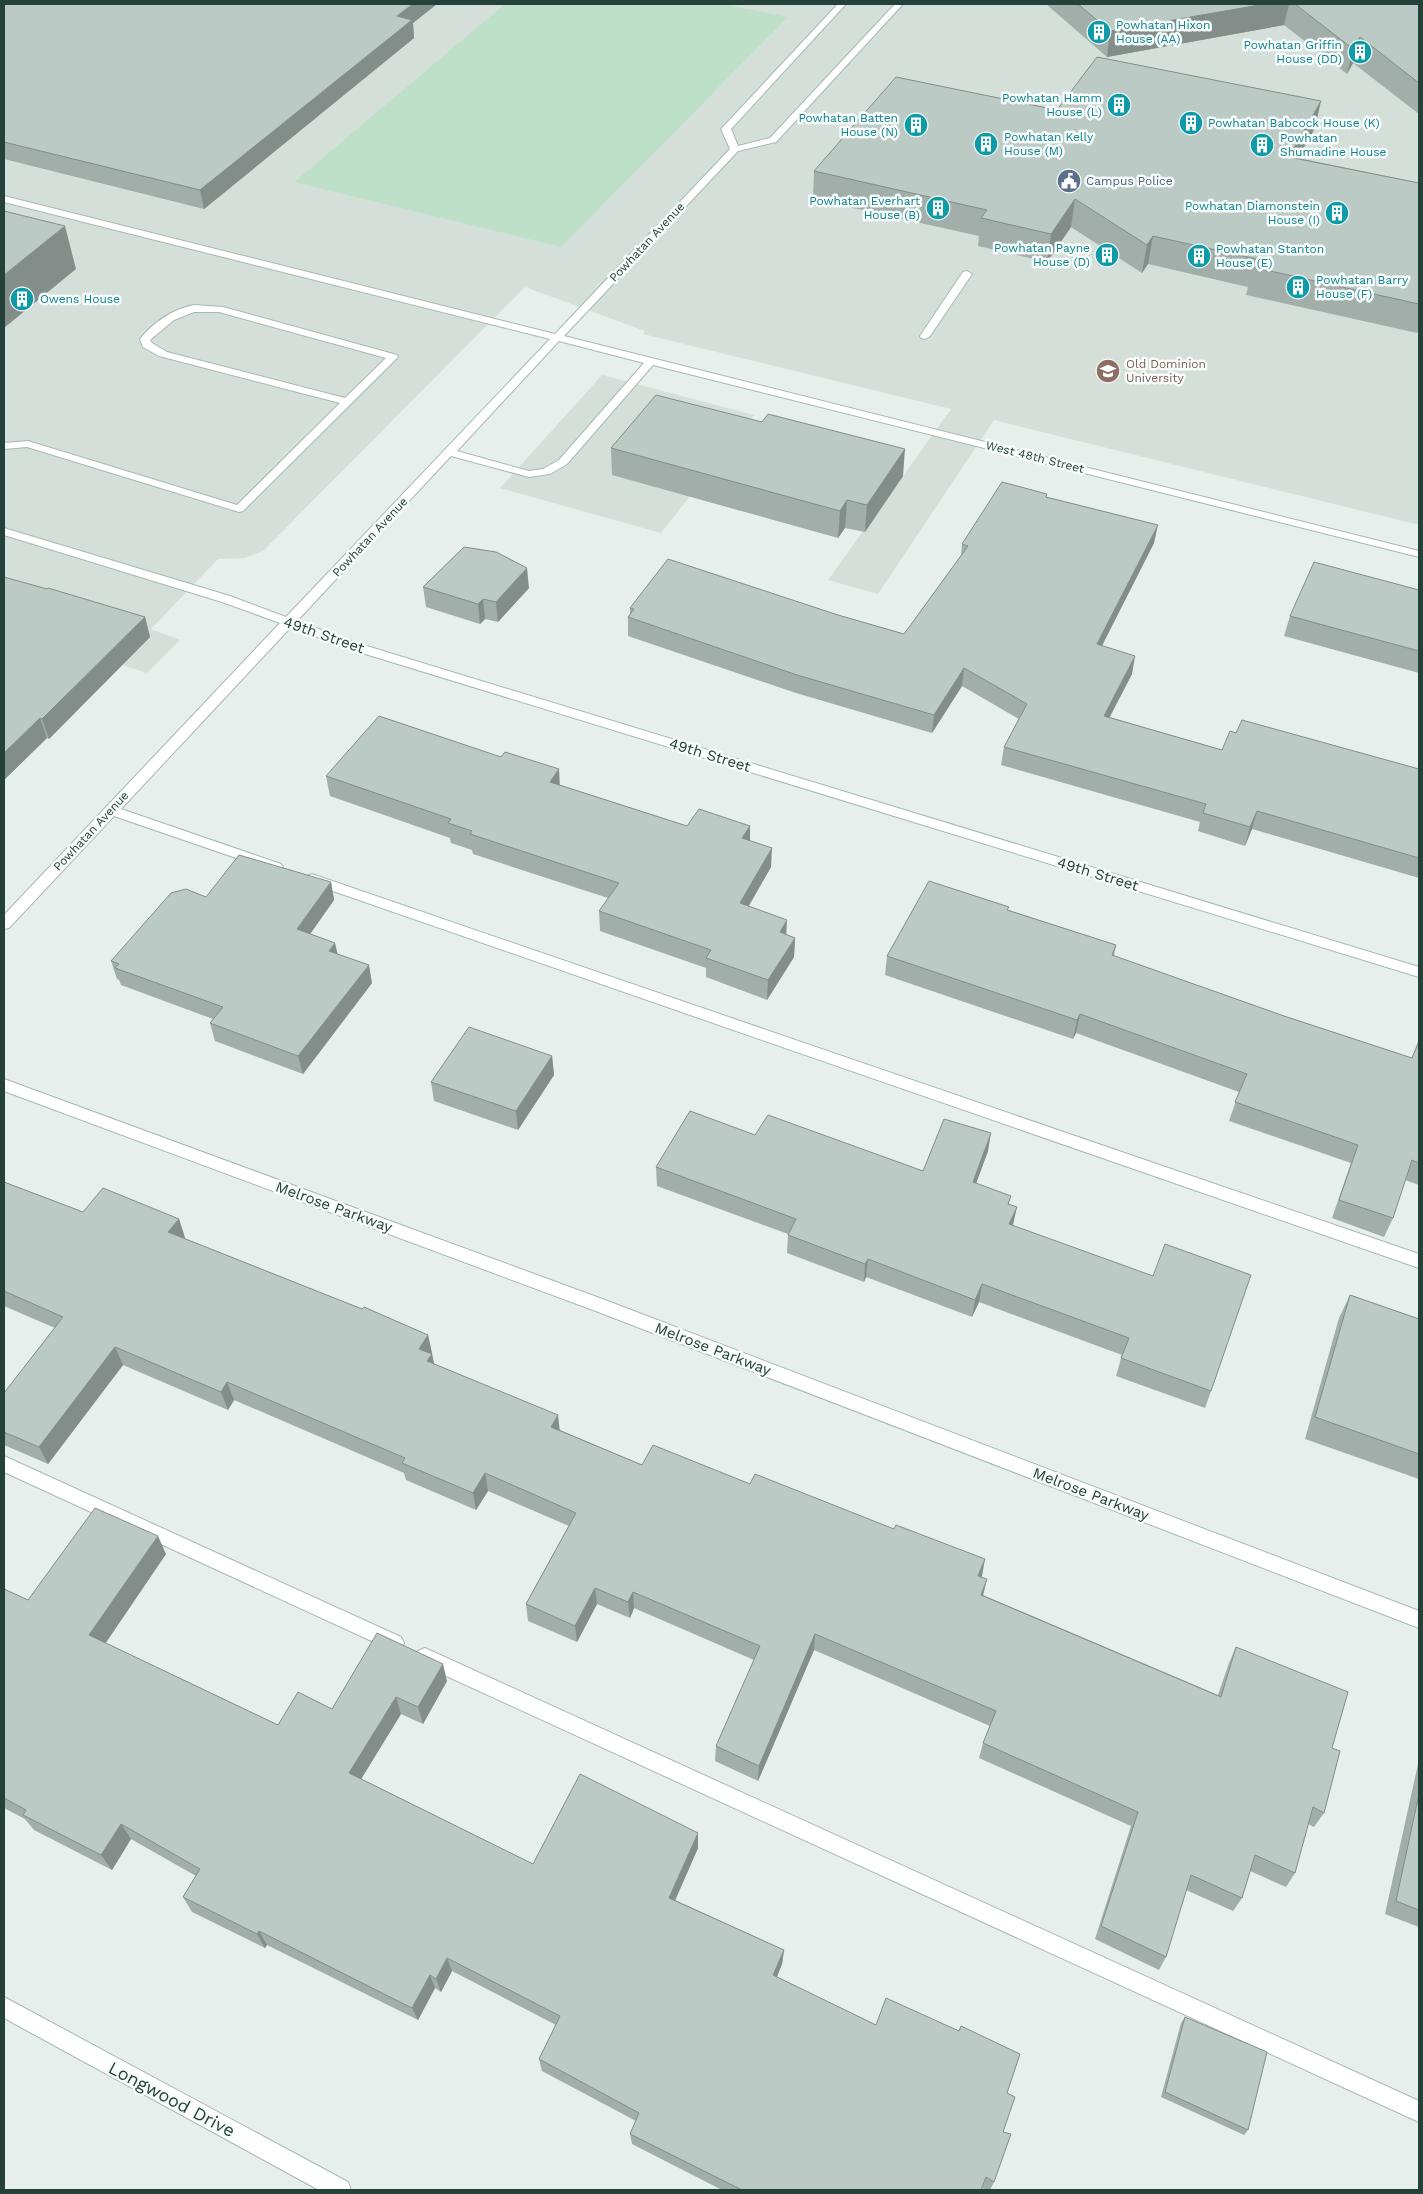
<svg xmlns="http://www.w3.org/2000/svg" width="1423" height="2194" font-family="'Work Sans',sans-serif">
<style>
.built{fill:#d4dfda}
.green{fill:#bfe0c8}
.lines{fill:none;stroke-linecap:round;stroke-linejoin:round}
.minor-casing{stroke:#a8b8b2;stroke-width:2}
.minor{fill:#fff;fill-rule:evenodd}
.wall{fill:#a1aea9}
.shaded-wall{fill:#838d89}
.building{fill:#bbcac4;stroke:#838d89}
.labels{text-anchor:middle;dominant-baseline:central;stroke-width:5;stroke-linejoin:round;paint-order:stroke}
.far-culture-label{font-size:12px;fill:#0d838f;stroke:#f7fbf9;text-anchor:start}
.far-service-label{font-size:12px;fill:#4e5e75;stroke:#f7fbf9;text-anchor:start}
.far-street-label{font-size:12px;fill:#24423a;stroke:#f7fbf9}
.far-education-label{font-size:12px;fill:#785e54;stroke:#f7fbf9;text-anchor:start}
.street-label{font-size:15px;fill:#24423a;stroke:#f7fbf9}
.near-street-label{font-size:18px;fill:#24423a;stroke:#f7fbf9}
</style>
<rect width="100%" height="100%" fill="#e6efeb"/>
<path class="built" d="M4,4H1419V525L994,420L878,594L828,580L951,409L643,334L645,331L525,287L263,551L245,558L218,559L151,629L180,640L147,673L4,627Z
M602,375L754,415L661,533L500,488Z"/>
<path class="green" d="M505,4H723L788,17L561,247L294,182Z"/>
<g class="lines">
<g class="minor-casing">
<path id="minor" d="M838,4H846L731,129L738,146L770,138L895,4H903L776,142L738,151L564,336L1419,551V557L653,365L567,464L550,474L529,477L451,456L297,621L357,643L1419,967V977L349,649L291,627L121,809L281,864L283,867L281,870H271L114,816L9,928L4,929V915L280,623L222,602L4,535V528L230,596L286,617L550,339L4,202V196L555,334L730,149L721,129L723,127ZM559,341L644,363L559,460L543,469L529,471L457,451Z
M967,271L972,274L930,336L925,339L921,338L920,336L963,272Z
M194,305L223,307L397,355L398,357L243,511L239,512L27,447L4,449V443L28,441L237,505L340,403L159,356L143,347L140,339C154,322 173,309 194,305ZM194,312H219L386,358L345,398L167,352L152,343L150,340L174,320Z
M312,874L1419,1254V1268L307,882L305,879L307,876Z
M4,1079L605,1300L1419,1611V1628L593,1310L4,1091Z
M4,1456L401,1637L404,1643L401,1649L395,1652L389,1649L4,1472Z
M425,1648L1419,2101V2122L418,1663L416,1657L418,1651Z
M4,1997L348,2182L351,2190H319L4,2018Z"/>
</g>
<use href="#minor" class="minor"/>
</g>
<path class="wall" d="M4,4H437L413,23L414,38L204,209L4,159Z
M1046,4H1419V114L1353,63L1347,74L1284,25L1107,57Z
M1057,110L1315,128L1298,158L1419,183V328L1417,333L1246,295L1248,287L1148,264L1142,273L1071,227L1047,262L978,246L979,236L813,199L814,171Z
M611,448L903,476L865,532L845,528L838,538L612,475Z
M1047,497L1154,543L1102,646L1132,674L1109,717L1222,750L1236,733L1419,769V878L1252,829L1245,846L1198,831L1200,822L1001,765L1004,747L1019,719L962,686L932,733L796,693L628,636V617L630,614V608L838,615L904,634L961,556L962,544Z
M4,577L145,617L150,637L49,739L47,738L4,780Z
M423,587L529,588L498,622L485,619L480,624L426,607Z
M1419,590V673L1284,636L1290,616Z
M326,776L560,785L687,826L750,840L771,867L749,906L786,935L795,938L794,957L767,1000L706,977V968L600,931L599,911L608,898L473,854L472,850L451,843L450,838L330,796Z
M331,882L334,900L310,934L338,954L372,983L303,1074L215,1041L210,1023L213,1019L121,985L119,980L117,979L111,961L206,897Z
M1008,910L1116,945L1114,956L1284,1016L1412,1058L1419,1040V1185L1405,1180L1393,1218L1384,1237L1332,1218L1351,1163L1229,1121L1239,1092L1076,1033L1073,1039L885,975L887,956Z
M552,1056L554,1075L518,1130L434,1101L431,1082Z
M755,1135L923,1171L988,1151L976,1183L1010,1204L1013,1226L1211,1391L1205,1408L1116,1376L1122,1355L979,1302L972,1317L866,1277L864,1282L787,1253L788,1234L657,1186L656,1167Z
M4,1182L83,1212L179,1219L185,1238V1239L362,1309L428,1335L434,1364L560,1430L642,1465L981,1577L983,1595L1218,1695L1229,1663L1236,1647L1332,1748L1324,1813L1314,1827L1308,1824L1295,1873L1286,1887L1250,1871L1242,1898L1233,1911L1186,1890L1166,1957L1159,1970L1095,1939L1131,1826L979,1758L983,1743L990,1726L814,1650L758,1781L715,1761L716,1746L754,1660L634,1608L630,1618L597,1604L577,1642L528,1621L526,1604L569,1526L488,1491L476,1510L406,1480L404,1473L234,1400L228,1410L123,1365L48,1464L4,1445V1393L55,1328L4,1306Z
M1350,1295L1419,1319V1479L1305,1439L1339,1318Z
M166,1554L105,1643L278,1725L332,1709L447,1681L423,1724L401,1714L361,1779L533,1864L698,1848L675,1900L784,1950L782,1964L777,1977L1007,2093L1003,2132L994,2182L990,2190H986L982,2188L981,2190H722L632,2144L630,2134L636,2121L542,2071L539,2059L556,2025L452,1971L441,1992L435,1988L418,2020L267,1945L265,1948L192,1912L183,1897L196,1876L131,1839L112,1870L34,1830L25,1819L4,1808V1589L28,1600Z
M1419,1763V1927L1385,1914L1418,1764Z
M1185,2017L1248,2130L1244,2135L1161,2097L1181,2023Z"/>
<path class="shaded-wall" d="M413,4H437L413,23L414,38L204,209L200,190L397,16Z
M1265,4H1289L1284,25L1107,57L1110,31Z
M1360,37L1353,63L1347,74L1353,49Z
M1321,101L1315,128L1283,184L1289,157Z
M1075,199L1071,227L1047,262L1051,234Z
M65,226L76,269L4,328V275Z
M1153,236L1148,264L1142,273L1147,245Z
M905,449L903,476L865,532L867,505Z
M847,500L845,528L838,538L840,511Z
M1158,525L1154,543L1093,663L1097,644Z
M527,568L529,588L498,622L496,602Z
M483,599L485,619L480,624L478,604Z
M145,617L150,637L49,739L42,719Z
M1135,656L1132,674L1101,734L1104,716Z
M964,668L962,686L932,733L934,715Z
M40,718L47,738L4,780V753Z
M559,769L560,789L550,782Z
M1257,811L1252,829L1245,846L1250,827Z
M750,826V845L742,838Z
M772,848L771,867L739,922L740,903Z
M331,882L334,900L301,947L297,929Z
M787,920L786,940L780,932Z
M795,938L794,957L767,1000L768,980Z
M335,943L339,960L329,951Z
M369,965L372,983L303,1074L298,1056Z
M1080,1014L1076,1033L1073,1039L1077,1020Z
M552,1056L554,1075L518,1130L516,1111Z
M991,1133L988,1151L970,1200L973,1182Z
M1017,1207L1013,1225L1005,1242L1009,1224Z
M179,1219L185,1238L175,1251L168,1232Z
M868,1259L866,1277L864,1282L865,1264Z
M982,1284L979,1302L972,1317L975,1300Z
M428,1335L432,1353L423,1367L419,1349Z
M115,1347L123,1365L48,1464L39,1447Z
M432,1354L436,1372L427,1361Z
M227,1382L234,1400L228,1410L221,1392Z
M558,1415L560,1433L551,1427Z
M485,1473L488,1491L476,1510L473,1493Z
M158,1536L166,1554L99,1653L89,1635Z
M985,1559L982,1576L974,1593L978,1576Z
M987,1579L983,1596L981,1595Z
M595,1588L597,1604L577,1642L575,1626Z
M633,1592L634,1608L630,1618L628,1602Z
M815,1634L814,1650L758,1781L759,1766Z
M443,1664L447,1681L423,1724L418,1707Z
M396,1697L401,1714L355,1789L349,1773Z
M121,1824L131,1839L112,1870L101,1855Z
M698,1833V1848L670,1912L669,1898Z
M259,1931L267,1945L265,1948L257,1934Z
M784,1950L782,1964L772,1988L773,1975Z
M447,1958L452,1971L441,1992L436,1979Z
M430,1975L435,1988L418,2020L412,2008Z"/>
<path class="building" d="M4,4H413L397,16L412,20L200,190L4,142Z
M1078,4H1265L1110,31Z
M1295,4H1419V83L1360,37L1353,49Z
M1097,57L1321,101L1289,157L1419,183V304L1252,267L1257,259L1153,236L1147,245L1075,199L1051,234L981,218L987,210L814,171L896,77L1057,110Z
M4,211L65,226L4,275Z
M656,395L762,422L768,414L905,449L867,505L847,500L840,511L611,448Z
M1002,482L1047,494L1046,497L1158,525L1097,644L1135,656L1104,716L1222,750L1230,731L1236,733L1242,720L1419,769V858L1257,811L1250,827L1203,813L1206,804L1004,747L1027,704L964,668L934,715L797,675L628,617L634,609L630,608L668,559L838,615L904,634L968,546L962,544Z
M464,547L496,552L527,568L496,602L483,599L478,604L423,587Z
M1314,562L1419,590V651L1290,616Z
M4,577L47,589L48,588L145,617L42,719L40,718L4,753Z
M379,716L501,757L505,752L559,769L550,782L687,826L699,809L750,826L742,838L772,848L740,903L787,920L780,932L795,938L768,980L706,958L711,950L599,911L619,883L470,834L472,831L448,823L451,819L326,776Z
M239,855L331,882L297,929L335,943L329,951L369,965L298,1056L210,1023L223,1007L115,968L119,964L111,961L171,893L186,889L206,897Z
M929,881L1009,907L1007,910L1116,945L1112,955L1284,1016L1412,1058L1419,1041V1163L1412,1160L1393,1218L1339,1200L1358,1145L1235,1102L1247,1074L1080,1014L1077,1020L887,956Z
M469,1027L552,1056L516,1111L431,1082Z
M690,1111L755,1135L768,1115L923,1171L944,1119L991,1133L973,1182L1011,1196L1008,1204L1017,1207L1009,1224L1153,1276L1165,1244L1251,1275L1211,1391L1121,1358L1129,1338L982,1284L975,1300L868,1259L865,1264L788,1235L796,1219L656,1167Z
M4,1182L83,1212L103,1188L179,1219L168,1232L362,1309L364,1307L428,1335L419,1349L432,1354L427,1361L558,1415L551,1427L642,1465L653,1445L750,1484L755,1474L894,1529L896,1525L985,1559L978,1576L987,1579L981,1595L1221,1697L1236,1647L1348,1692L1332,1748L1340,1751L1324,1813L1313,1807L1295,1873L1255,1855L1242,1898L1191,1875L1166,1957L1101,1926L1138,1812L983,1743L996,1711L815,1634L759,1766L716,1746L760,1646L633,1592L628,1602L595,1588L575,1626L526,1604L576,1513L485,1473L473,1493L402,1463L405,1458L227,1382L221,1392L115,1347L39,1447L4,1432V1393L63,1317L4,1291Z
M1350,1295L1419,1319V1454L1315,1417Z
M95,1508L158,1536L89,1635L278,1725L298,1692L332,1709L377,1633L443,1664L418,1707L396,1697L349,1773L533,1864L580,1774L698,1833L669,1898L784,1950L773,1975L876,2025L886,1998L959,2031L961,2026L1020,2054L1007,2093L1015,2097L1003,2132L1011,2134L994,2182L986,2177L981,2190H742L630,2134L639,2113L539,2059L560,2016L447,1958L436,1979L430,1975L412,2008L259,1931L257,1934L183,1897L200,1869L121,1824L101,1855L23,1815L26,1810L4,1798V1589L28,1600Z
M1419,1794V1910L1396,1901Z
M1185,2017L1267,2052L1248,2130L1165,2092Z"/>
<defs>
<g id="building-disc" transform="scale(1.25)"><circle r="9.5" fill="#0f9aa8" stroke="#f7fbf9"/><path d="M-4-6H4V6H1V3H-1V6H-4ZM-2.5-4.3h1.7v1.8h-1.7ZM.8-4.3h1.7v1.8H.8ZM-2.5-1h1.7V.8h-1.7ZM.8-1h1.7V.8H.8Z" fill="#fff"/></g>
<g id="civic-disc" transform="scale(1.25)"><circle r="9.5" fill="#5c6f8a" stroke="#f7fbf9"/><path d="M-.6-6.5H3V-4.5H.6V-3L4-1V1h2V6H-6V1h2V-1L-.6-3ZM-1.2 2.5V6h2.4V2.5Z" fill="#fff"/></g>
<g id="university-disc" transform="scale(1.25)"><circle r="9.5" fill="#8d6e63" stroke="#f7fbf9"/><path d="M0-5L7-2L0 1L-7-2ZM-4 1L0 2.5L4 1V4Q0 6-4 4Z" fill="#fff"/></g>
</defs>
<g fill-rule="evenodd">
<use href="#building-disc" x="1099" y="32"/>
<use href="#building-disc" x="1360" y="52"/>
<use href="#building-disc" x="1119" y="105"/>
<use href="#building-disc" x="1191" y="123"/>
<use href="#building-disc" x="916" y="125"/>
<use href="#building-disc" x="986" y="144"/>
<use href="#building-disc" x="1262" y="145"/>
<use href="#civic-disc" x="1069" y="181"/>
<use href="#building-disc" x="938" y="208"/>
<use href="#building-disc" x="1337" y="213"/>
<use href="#building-disc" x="1107" y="255"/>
<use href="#building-disc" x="1199" y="256"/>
<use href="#building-disc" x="1298" y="287"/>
<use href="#building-disc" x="22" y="299"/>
<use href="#university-disc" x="1108" y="371"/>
</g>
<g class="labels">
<g class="far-culture-label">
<text x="1116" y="25">Powhatan Hixon<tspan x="1116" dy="14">House (AA)</tspan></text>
<text x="1342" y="45" text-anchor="end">Powhatan Griffin<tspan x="1342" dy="14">House (DD)</tspan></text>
<text x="1102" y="98" text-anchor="end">Powhatan Hamm<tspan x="1102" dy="14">House (L)</tspan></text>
<text x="898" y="118" text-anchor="end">Powhatan Batten<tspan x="898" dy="14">House (N)</tspan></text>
<text x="1208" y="123">Powhatan Babcock House (K)</text>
<text x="1004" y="137">Powhatan Kelly<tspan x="1004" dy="14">House (M)</tspan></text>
<text x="1280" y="138">Powhatan<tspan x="1280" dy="14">Shumadine House</tspan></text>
<text x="920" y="201" text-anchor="end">Powhatan Everhart<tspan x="920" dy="14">House (B)</tspan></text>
<text x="1320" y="206" text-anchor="end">Powhatan Diamonstein<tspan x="1320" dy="14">House (I)</tspan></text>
<text x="1090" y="248" text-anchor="end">Powhatan Payne<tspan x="1090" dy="14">House (D)</tspan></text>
<text x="1216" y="249">Powhatan Stanton<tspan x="1216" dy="14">House (E)</tspan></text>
<text x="1316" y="280">Powhatan Barry<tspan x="1316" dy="14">House (F)</tspan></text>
<text x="40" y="299">Owens House</text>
</g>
<g class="far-service-label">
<text x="1086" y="181">Campus Police</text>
</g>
<g class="far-street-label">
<text transform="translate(647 242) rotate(-47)">Powhatan Avenue</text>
<text transform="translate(1035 457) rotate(14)">West 48th Street</text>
<text transform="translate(370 537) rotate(-47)">Powhatan Avenue</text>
<text transform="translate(91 831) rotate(-47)">Powhatan Avenue</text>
</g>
<g class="far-education-label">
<text x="1126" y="364">Old Dominion<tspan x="1126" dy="14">University</tspan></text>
</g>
<g class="street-label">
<text transform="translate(324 635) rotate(19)">49th Street</text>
<text transform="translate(710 755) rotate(17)">49th Street</text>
<text transform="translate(1098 874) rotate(17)">49th Street</text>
<text transform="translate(334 1207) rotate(20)">Melrose Parkway</text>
<text transform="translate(713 1349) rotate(21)">Melrose Parkway</text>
<text transform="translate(1091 1494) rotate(21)">Melrose Parkway</text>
</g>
<g class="near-street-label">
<text transform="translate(172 2099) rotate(28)">Longwood Drive</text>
</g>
</g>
<rect width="1423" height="2194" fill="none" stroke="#24423a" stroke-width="10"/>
</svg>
